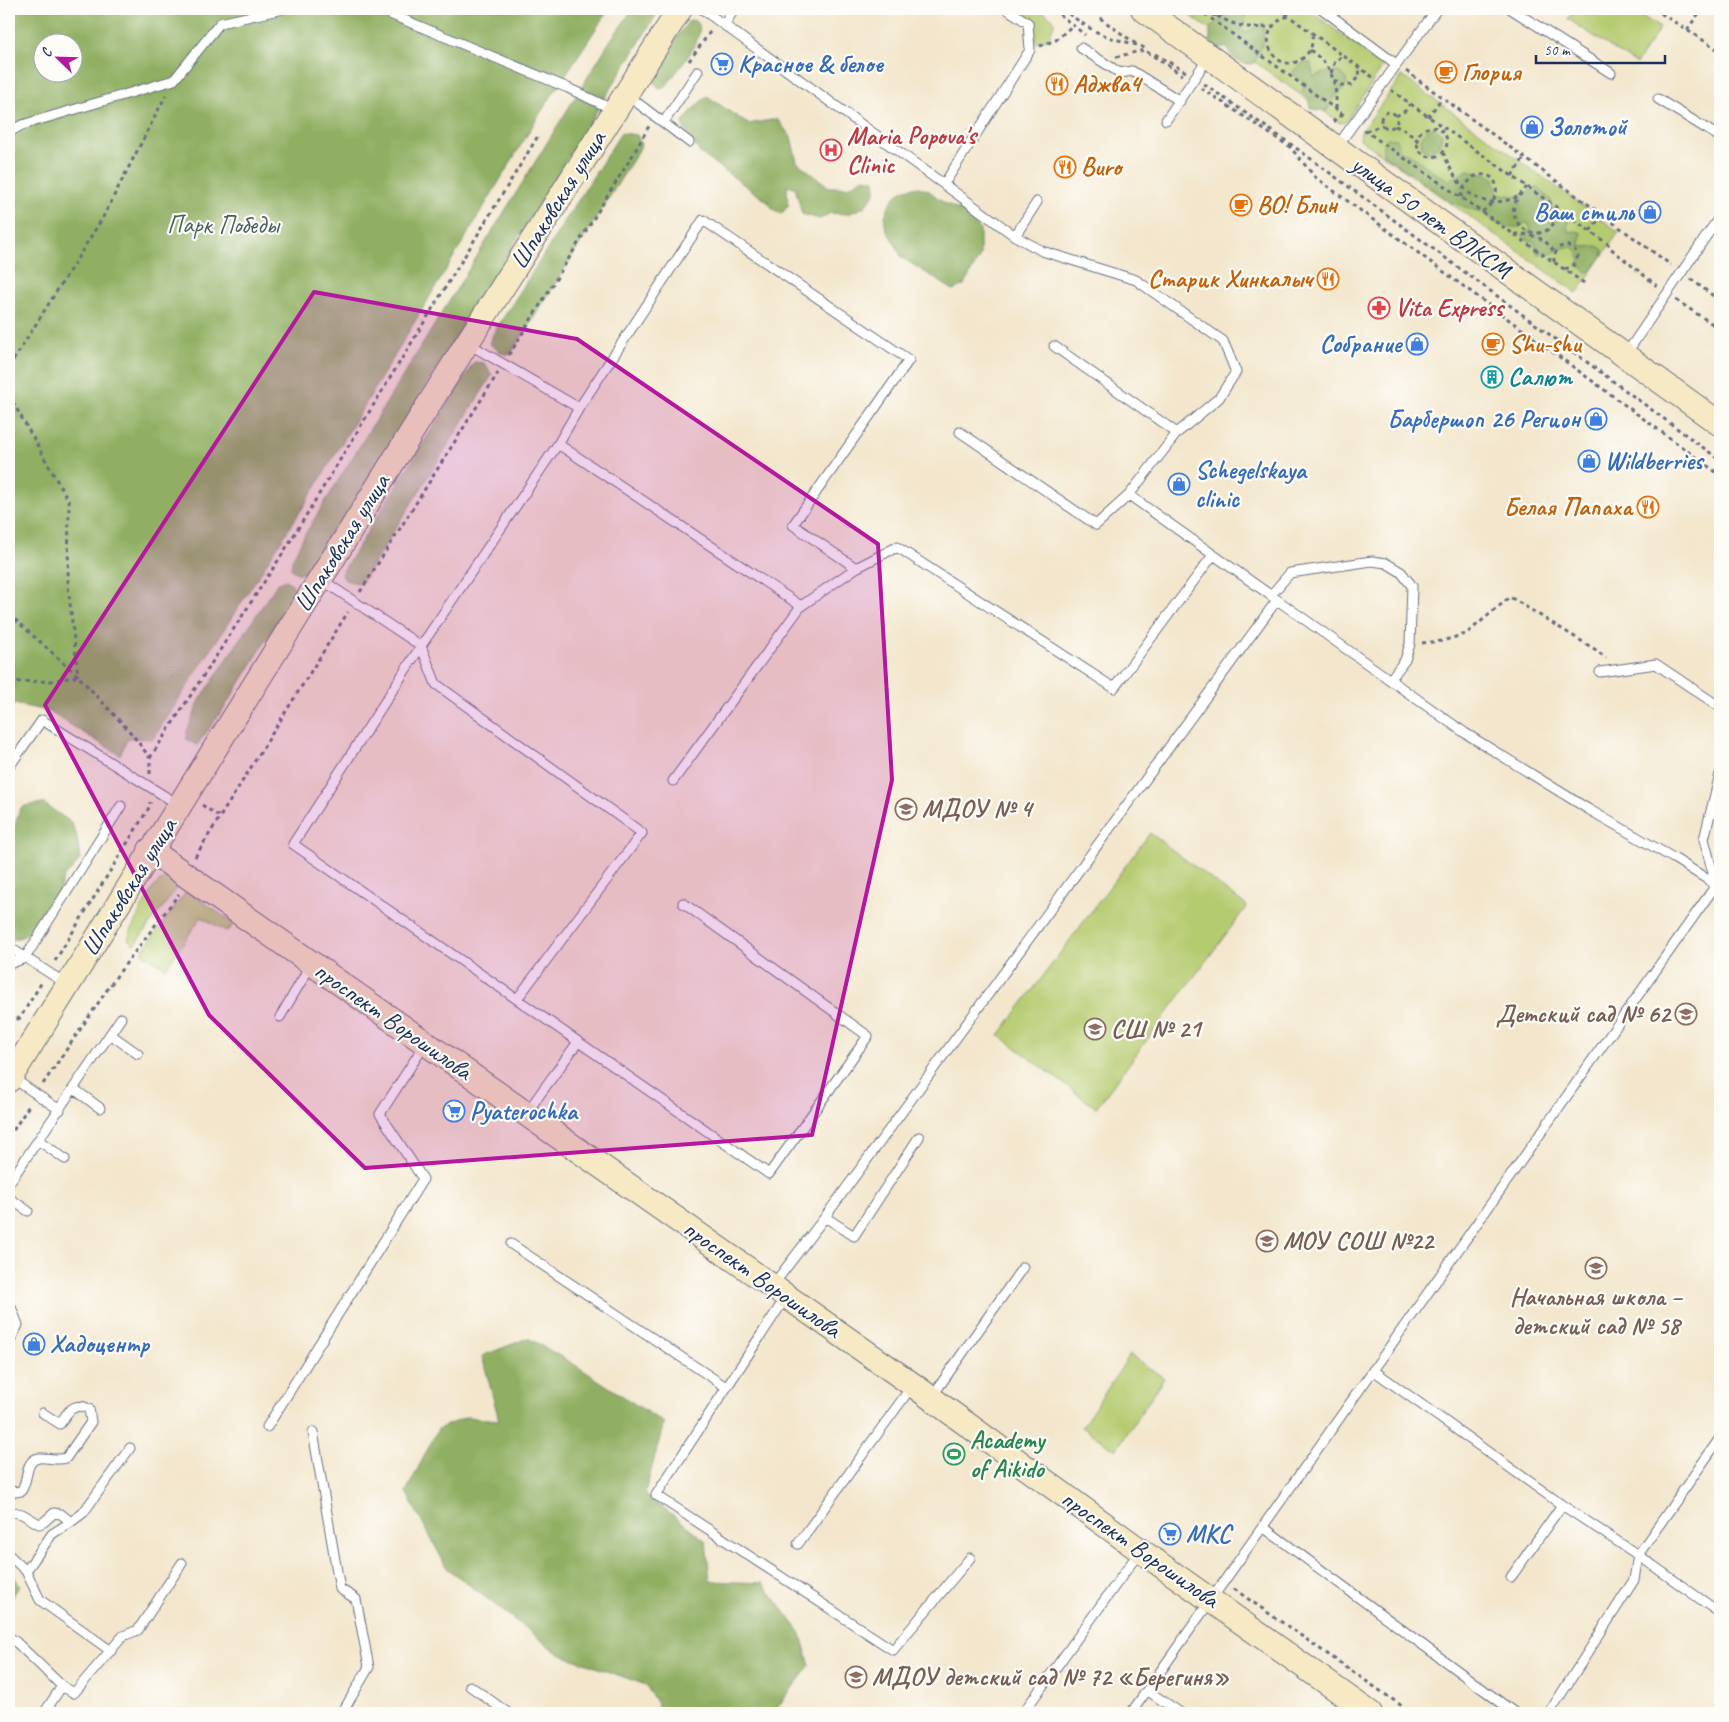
<svg xmlns="http://www.w3.org/2000/svg" width="1729" height="1722" font-family="Caveat,sans-serif">
<style>
.green{fill:#b5cb70;stroke:#687d67}
.forest{fill:#90af62;stroke:#566f60;fill-rule:evenodd}
.lines{fill:none;stroke-linecap:round;stroke-linejoin:round}
.lane-casing{stroke:#676f84;stroke-width:11}
.secondary-casing{stroke:#676f84;stroke-width:26}
.path{stroke:#676f84;stroke-width:3;stroke-dasharray:4 4;stroke-linecap:butt}
.lane{stroke:#fff;stroke-width:9}
.secondary{stroke:#f7e9c3;stroke-width:24}
.marked{fill:#b5179e;fill-opacity:0.2;stroke:#b5179e;stroke-width:4;stroke-linejoin:round}
.labels{text-anchor:middle;dominant-baseline:central;stroke-width:4.5;stroke-linejoin:round;paint-order:stroke}
.shop-label{font-size:25px;font-weight:bold;fill:#366cbe;stroke:#fdfcf7;text-anchor:start}
.food-label{font-size:25px;font-weight:bold;fill:#c56008;stroke:#fdfcf7;text-anchor:start}
.health-label{font-size:25px;font-weight:bold;fill:#be3a42;stroke:#fdfcf7;text-anchor:start}
.street-label{font-size:25px;fill:#1b2f5e;stroke:#fdfcf7}
.park-label{font-size:25px;fill:#495e63;stroke:#fdfcf7}
.culture-label{font-size:25px;font-weight:bold;fill:#0d838f;stroke:#fdfcf7;text-anchor:start}
.education-label{font-size:25px;font-weight:bold;fill:#785e54;stroke:#fdfcf7;text-anchor:start}
.leisure-label{font-size:25px;font-weight:bold;fill:#27864d;stroke:#fdfcf7;text-anchor:start}
</style>
<rect width="100%" height="100%" fill="#fdfcf7"/>
<filter id="ink" filterUnits="userSpaceOnUse"><feTurbulence type="fractalNoise" baseFrequency=".02" numOctaves="2"/><feDisplacementMap in="SourceGraphic" scale="10" xChannelSelector="R" yChannelSelector="G"/><feConvolveMatrix kernelMatrix="1 2 1 2 8 2 1 2 1" color-interpolation-filters="sRGB"/></filter>
<filter id="wash" filterUnits="userSpaceOnUse"><feTurbulence type="fractalNoise" baseFrequency=".0096" numOctaves="4" result="noise"/><feDisplacementMap in="SourceGraphic" scale="20" xChannelSelector="R" yChannelSelector="G"/><feGaussianBlur stdDeviation="1.12" result="paint"/><feColorMatrix in="noise" values="0 0 0 0 0 0 0 0 0 0 0 0 0 0 0 0 0 1.4 0 .05"/><feComposite in="paint" operator="in"/></filter>
<g filter="url(#wash)">
<rect width="100%" height="100%" fill="#f3e6cc"/>
<path class="green" d="M1014,9H1039L1053,19L1054,24L1049,38L1036,43C1036,22 1029,20 1014,9Z
M1181,9H1307L1384,65L1346,122L1340,123Z
M1575,9H1631L1660,28L1636,64L1568,19Z
M1402,76L1619,232L1577,293L1360,139L1361,132Z
M1150,833L1247,906L1096,1108L999,1035Z
M168,878L181,883L134,945L128,939C133,925 147,894 158,883C160,881 165,879 168,878Z
M188,891L230,921L232,924L231,928L226,931L201,917L166,968L143,954V950L186,892Z
M1130,1355L1164,1378L1116,1450L1082,1427Z"/>
<path class="forest" d="M9,9H609L539,115L307,501L153,739L128,738L120,755L48,711L9,703ZM42,42H72V72H42Z
M633,9H660L312,569C304,574 299,576 291,569L292,560L304,536L610,41Z
M1227,9H1246L1245,22L1240,30L1246,33L1262,23L1264,24L1263,43L1254,63C1242,67 1231,59 1228,48H1216L1210,42V28L1221,20Z
M693,20L699,24C703,44 677,70 666,86L660,89L655,84C655,62 676,40 688,22Z
M1303,63H1311L1313,77C1325,72 1344,66 1347,83L1342,91L1334,98L1327,111L1316,110L1310,108V100L1302,91L1305,83L1294,75L1293,71Z
M707,96L748,124L777,119L791,137L797,162L829,187H848L864,178L875,180V193L864,207L848,214L830,213L820,219L802,214L795,187L787,186L788,206L781,214L773,209L768,202L700,153L682,124L694,108Z
M1429,128H1435L1442,134L1439,145L1429,153L1423,150C1420,140 1420,133 1429,128Z
M621,133L637,135L641,144L639,150L511,354H504L490,344L493,334Z
M1387,138L1397,139L1400,149L1403,152L1410,154L1435,173L1449,180L1468,170L1488,174L1494,178L1497,193L1521,197L1532,189L1539,188L1551,200L1552,210L1550,215L1552,217L1562,215L1567,218L1569,223L1567,227L1569,232L1576,231L1581,233L1580,245L1584,247L1598,246L1603,250V255L1592,271L1587,272L1579,265C1581,256 1578,246 1567,247C1561,247 1556,252 1551,254L1546,252L1540,254L1537,253L1535,242L1526,239L1523,236L1524,233L1531,230L1528,223H1525L1519,227H1507L1494,222L1486,214L1448,201L1423,183L1418,177L1396,164L1383,154V145Z
M919,187L928,190L943,202L963,212L980,229V256L964,285L953,290L901,257C898,246 890,238 886,228C881,215 892,197 903,190C907,188 914,188 919,187Z
M474,362L484,363L492,375L361,584L345,580L341,574Z
M285,580L292,584L295,592L288,605L225,707L197,745L187,740V731L200,700L277,584Z
M43,803L72,823L77,837L80,859L72,870L64,876C55,906 44,935 9,940V839L13,832L20,809L25,806Z
M528,1338L572,1363L664,1423L645,1493L706,1541L710,1581L763,1583L800,1632L810,1665L773,1713H662L646,1685L559,1654L447,1568L406,1492L438,1429L466,1417L499,1420L482,1356Z
M9,1568L20,1586L9,1600Z"/>
</g>
<g filter="url(#ink)">
<g class="lines">
<g class="lane-casing">
<path id="lane" d="M378,9L568,88L614,110
M702,9L1015,236L1042,251L1136,280L1223,341L1236,372L1219,398L1177,433L1129,495L1096,525L960,432
M1322,9L1396,64
M1511,9L1611,73
M724,24L735,9
M1081,48L1120,73L1132,71L1180,101
M627,95L689,142
M1658,99L1720,137
M1166,120L1208,58
M664,122L698,71
M9,132L22,125L174,80L220,23L283,9
M1336,148L1437,9
M944,184L1030,50L1028,23L1007,9
M1015,236L1037,202
M469,344L579,408L703,220L909,360L793,525L856,568
M1054,346L1177,433
M1626,354L1720,216
M579,408L558,444L421,646L293,844L769,1174L868,1036L683,903
M558,444L801,606L673,781
M1129,495L1465,733L1588,809L1675,859L1718,886
M322,580L421,646L436,684L642,833L517,999
M1271,595L1290,573L1372,561L1386,563L1401,572L1412,586L1410,644L1405,660L1390,680
M801,606L856,568L897,547L1114,688L1213,555
M1600,672L1656,664L1720,707
M9,767L42,720L179,805
M9,947L68,985
M9,964L25,958L121,806
M280,1017L311,965
M110,1034L138,1054
M11,1077L60,1110
M74,1089L100,1108
M527,1112L578,1042
M38,1140L65,1159
M9,1183L121,1018
M9,1198L28,1211
M825,1217L854,1236L919,1137
M511,1244L726,1387
M773,1285L825,1217L1277,600
M786,1297L656,1495L893,1650L970,1558
M9,1305L11,1307L18,1325L9,1343
M1373,1370L1562,1505L1638,1555L1720,1438
M931,1398L1023,1267
M267,1427L423,1179L380,1114L425,1044
M313,1432L340,1589L356,1599L369,1667L342,1713
M9,1490L15,1492L21,1491C29,1481 24,1460 39,1458C48,1457 57,1461 66,1458L91,1422L89,1409C74,1401 67,1412 60,1424L43,1413
M9,1511L22,1514L39,1524L44,1522L54,1513L61,1514L71,1522L52,1534L26,1571
M71,1522L83,1513L130,1448
M1263,1527L1515,1713
M798,1544L912,1386
M9,1555L26,1571L40,1600L111,1651
M1511,1577L1562,1505
M9,1637L16,1642L62,1686L44,1713
M62,1686L74,1693L123,1636L138,1630L182,1563
M470,1686L508,1713
M1148,1691L1181,1713
M1023,1713L1140,1551
M1131,1713L1716,885L1704,839L1720,774
M1549,1713L1634,1580L1638,1555L1720,1613"/>
</g>
<g class="secondary-casing">
<path id="secondary" d="M1143,9L1720,424
M150,850L913,1385L1141,1551L1370,1713
M9,1080L467,343L680,9"/>
</g>
<path class="path" d="M1053,9L1085,35
M1062,9C1076,19 1090,30 1106,36C1119,41 1134,43 1147,49
M1198,9L1345,116
M1279,9L1374,78
M1654,9L1720,51
M1205,12C1215,18 1224,16 1231,9
M1217,16C1235,26 1252,30 1273,26
M1288,16C1284,18 1279,20 1275,24C1255,45 1284,79 1306,55C1312,49 1313,42 1312,33
M1100,18L1136,44
M1687,30L1702,9
M1040,46L1056,40L1073,25
M1310,50C1332,66 1337,82 1336,109
M1155,54L1186,72
M1116,57L1144,50L1182,75
M689,61L712,29
M1406,71L1671,265
M1331,73L1335,61L1343,56
M1334,80L1341,85H1351L1359,76L1360,68
M1204,84L1292,145L1720,460
M1201,88L1290,147L1315,177L1720,475
M1391,90L1608,244L1609,247L1657,286
M1381 120a8 8 0 1 1 16 0a8 8 0 1 1-16 0Z
M1396,116L1405,111L1410,104
M1428,117L1442,98
M1333,122L1337,117L1343,115
M1395,126L1405,130L1417,140
M1417 142a15 15 0 1 1 30 0a15 15 0 1 1-30 0Z
M1364,130L1584,283
M1366,131L1383,125
M1443,152C1458,189 1478,214 1519,196
M1512,176L1524,158
M1527,187C1522,192 1516,199 1514,206C1510,224 1532,240 1547,230C1554,225 1558,217 1562,211
M1461,197L1463,188L1473,177C1500,166 1505,199 1481,212
M1590,231L1602,215
M1515,234C1532,234 1545,237 1554,252
M1554,262V257L1557,249C1566,242 1574,246 1578,256L1573,266L1565,269
M1691,279L1720,301
M1676,300L1720,329
M509,355L634,153L649,126
M9,367L102,219L166,95
M9,395L69,502L68,586L78,676
M360,592L498,373
M9,614L78,676
M1422,643L1442,641L1466,634L1510,597L1596,650L1606,658
M9,682L52,681L78,676L132,734L150,758
M150,774V758L283,553L538,136
M202,805L220,817
M195,857L348,612
M55,961L150,806V802
M9,1022L20,1018L42,982
M43,1084L118,974L179,894
M9,1137L30,1104
M1234,1589L1412,1713"/>
<use href="#lane" class="lane"/>
<use href="#secondary" class="secondary"/>
</g>
</g>
<path class="marked" d="M314,292L577,339L878,544L892,780L812,1135L365,1168L209,1015L45,705Z"/>
<defs>
<g id="supermarket-ring" transform="scale(1.125)"><circle r="9.5" fill="#fdfcf7" stroke="#3f7fe0" stroke-width="1.5"/><path d="M-6-5.5h2.5l.6 2H6L4.5 2H-2.5L-4.4-4H-6ZM-1.5 3.2a1.3 1.3 0 1 0 .1 0ZM3 3.2a1.3 1.3 0 1 0 .1 0Z" fill="#3f7fe0"/></g>
<g id="cafe-ring" transform="scale(1.125)"><circle r="9.5" fill="#fdfcf7" stroke="#e8710a" stroke-width="1.5"/><path d="M-5.5-4.5H6V0H3Q3 3.5 0 3.5H-2.5Q-5.5 3.5-5.5 0ZM3-3.2v2h1.7v-2ZM-6 4.5H4V6H-6Z" fill="#e8710a"/></g>
<g id="restaurant-ring" transform="scale(1.125)"><circle r="9.5" fill="#fdfcf7" stroke="#e8710a" stroke-width="1.5"/><path d="M-5-6h1v4h1v-4h1v4h1v-4h1v5L-1.5 .5V6h-2V.5L-5-1ZM5-6V6H3V1.5H1.5Q1.5-4 5-6Z" fill="#e8710a"/></g>
<g id="shop-ring" transform="scale(1.125)"><circle r="9.5" fill="#fdfcf7" stroke="#3f7fe0" stroke-width="1.5"/><path d="M-5-2.5h2.3a2.7 3.5 0 0 1 5.4 0H5L5.5 6h-11ZM-1.5-2.5h3a1.5 2.3 0 0 0-3 0Z" fill="#3f7fe0"/></g>
<g id="hospital-ring" transform="scale(1.125)"><circle r="9.5" fill="#fdfcf7" stroke="#e0444e" stroke-width="1.5"/><path d="M-5-5h3v3.5h4V-5h3V5h-3V1.5h-4V5h-3Z" fill="#e0444e"/></g>
<g id="pharmacy-ring" transform="scale(1.125)"><circle r="9.5" fill="#fdfcf7" stroke="#e0444e" stroke-width="1.5"/><path d="M-2-6h4v4h4v4h-4v4h-4v-4h-4v-4h4Z" fill="#e0444e"/></g>
<g id="building-ring" transform="scale(1.125)"><circle r="9.5" fill="#fdfcf7" stroke="#0f9aa8" stroke-width="1.5"/><path d="M-4-6H4V6H1V3H-1V6H-4ZM-2.5-4.3h1.7v1.8h-1.7ZM.8-4.3h1.7v1.8H.8ZM-2.5-1h1.7V.8h-1.7ZM.8-1h1.7V.8H.8Z" fill="#0f9aa8"/></g>
<g id="school-ring" transform="scale(1.125)"><circle r="9.5" fill="#fdfcf7" stroke="#8d6e63" stroke-width="1.5"/><path d="M0-5L7-2L0 1L-7-2ZM-4 1L0 2.5L4 1V4Q0 6-4 4Z" fill="#8d6e63"/></g>
<g id="stadium-ring" transform="scale(1.125)"><circle r="9.5" fill="#fdfcf7" stroke="#2e9e5b" stroke-width="1.5"/><path d="M0-5a6.5 5 0 1 0 0 10a6.5 5 0 1 0 0-10ZM-3.5-1.8h7v3.6h-7Z" fill="#2e9e5b"/></g>
</defs>
<g fill-rule="evenodd">
<use href="#supermarket-ring" x="722" y="64"/>
<use href="#cafe-ring" x="1446" y="72"/>
<use href="#restaurant-ring" x="1057" y="84"/>
<use href="#shop-ring" x="1532" y="127"/>
<use href="#hospital-ring" x="831" y="150"/>
<use href="#restaurant-ring" x="1065" y="167"/>
<use href="#cafe-ring" x="1241" y="205"/>
<use href="#shop-ring" x="1650" y="212"/>
<use href="#restaurant-ring" x="1328" y="279"/>
<use href="#pharmacy-ring" x="1379" y="308"/>
<use href="#shop-ring" x="1417" y="344"/>
<use href="#cafe-ring" x="1493" y="344"/>
<use href="#building-ring" x="1492" y="377"/>
<use href="#shop-ring" x="1596" y="419"/>
<use href="#shop-ring" x="1589" y="461"/>
<use href="#shop-ring" x="1179" y="484"/>
<use href="#restaurant-ring" x="1648" y="507"/>
<use href="#school-ring" x="906" y="809"/>
<use href="#school-ring" x="1686" y="1014"/>
<use href="#school-ring" x="1095" y="1029"/>
<use href="#supermarket-ring" x="454" y="1111"/>
<use href="#school-ring" x="1267" y="1241"/>
<use href="#school-ring" x="1596" y="1268"/>
<use href="#shop-ring" x="34" y="1344"/>
<use href="#stadium-ring" x="954" y="1454"/>
<use href="#supermarket-ring" x="1170" y="1534"/>
<use href="#school-ring" x="856" y="1677"/>
</g>
<g class="labels">
<g class="shop-label">
<text x="738" y="64">Красное &amp; белое</text>
<text x="1548" y="127">Золотой</text>
<text x="1634" y="212" text-anchor="end">Ваш стиль</text>
<text x="1401" y="344" text-anchor="end">Собрание</text>
<text x="1580" y="419" text-anchor="end">Барбершоп 26 Регион</text>
<text x="1605" y="461">Wildberries</text>
<text x="1195" y="470">Schegelskaya<tspan x="1195" dy="29">clinic</tspan></text>
<text x="470" y="1111">Pyaterochka</text>
<text x="50" y="1344">Хадоцентр</text>
<text x="1186" y="1534">МКС</text>
</g>
<g class="food-label">
<text x="1462" y="72">Глория</text>
<text x="1073" y="84">Аджва4</text>
<text x="1081" y="167">Buro</text>
<text x="1257" y="205">ВО! Блин</text>
<text x="1312" y="279" text-anchor="end">Старик Хинкалыч</text>
<text x="1509" y="344">Shu-shu</text>
<text x="1632" y="507" text-anchor="end">Белая Папаха</text>
</g>
<g class="health-label">
<text x="847" y="136">Maria Popova's<tspan x="847" dy="29">Clinic</tspan></text>
<text x="1395" y="308">Vita Express</text>
</g>
<g class="street-label">
<text transform="translate(558 200) rotate(-58)">Шпаковская улица</text>
<text transform="translate(1431 217) rotate(36)">улица 50 лет ВЛКСМ</text>
<text transform="translate(342 543) rotate(-58)">Шпаковская улица</text>
<text transform="translate(129 887) rotate(-58)">Шпаковская улица</text>
<text transform="translate(393 1021) rotate(35)">проспект Ворошилова</text>
<text transform="translate(762 1279) rotate(35)">проспект Ворошилова</text>
<text transform="translate(1140 1549) rotate(35)">проспект Ворошилова</text>
</g>
<g class="park-label">
<text x="223" y="225">Парк Победы</text>
</g>
<g class="culture-label">
<text x="1508" y="377">Салют</text>
</g>
<g class="education-label">
<text x="922" y="809">МДОУ № 4</text>
<text x="1670" y="1014" text-anchor="end">Детский сад № 62</text>
<text x="1111" y="1029">СШ № 21</text>
<text x="1283" y="1241">МОУ СОШ №22</text>
<text x="1596" y="1297" text-anchor="middle">Начальная школа –<tspan x="1596" dy="29">детский сад № 58</tspan></text>
<text x="872" y="1677">МДОУ детский сад № 72 «Берегиня»</text>
</g>
<g class="leisure-label">
<text x="970" y="1440">Academy<tspan x="970" dy="29">of Aikido</tspan></text>
</g>
</g>
<rect width="1729" height="1722" fill="none" stroke="#fdfcf7" stroke-width="30"/>
<g transform="translate(58 58) rotate(293)"><circle r="24" fill="#fdfcf7" stroke="#a3aaba"/>
<path d="M0-4L9 19L0 12L-9 19Z" fill="#b5179e"/>
<text y="-8" font-size="14" font-weight="bold" text-anchor="middle" fill="#1b2f5e">С</text>
</g>
<path d="M1536 55v8h129v-8" fill="none" stroke="#1b2f5e" stroke-width="2.5"/>
<text x="1544" y="55" font-size="15" fill="#1b2f5e" stroke="#fdfcf7" stroke-width="4" paint-order="stroke">50 m</text>
</svg>
